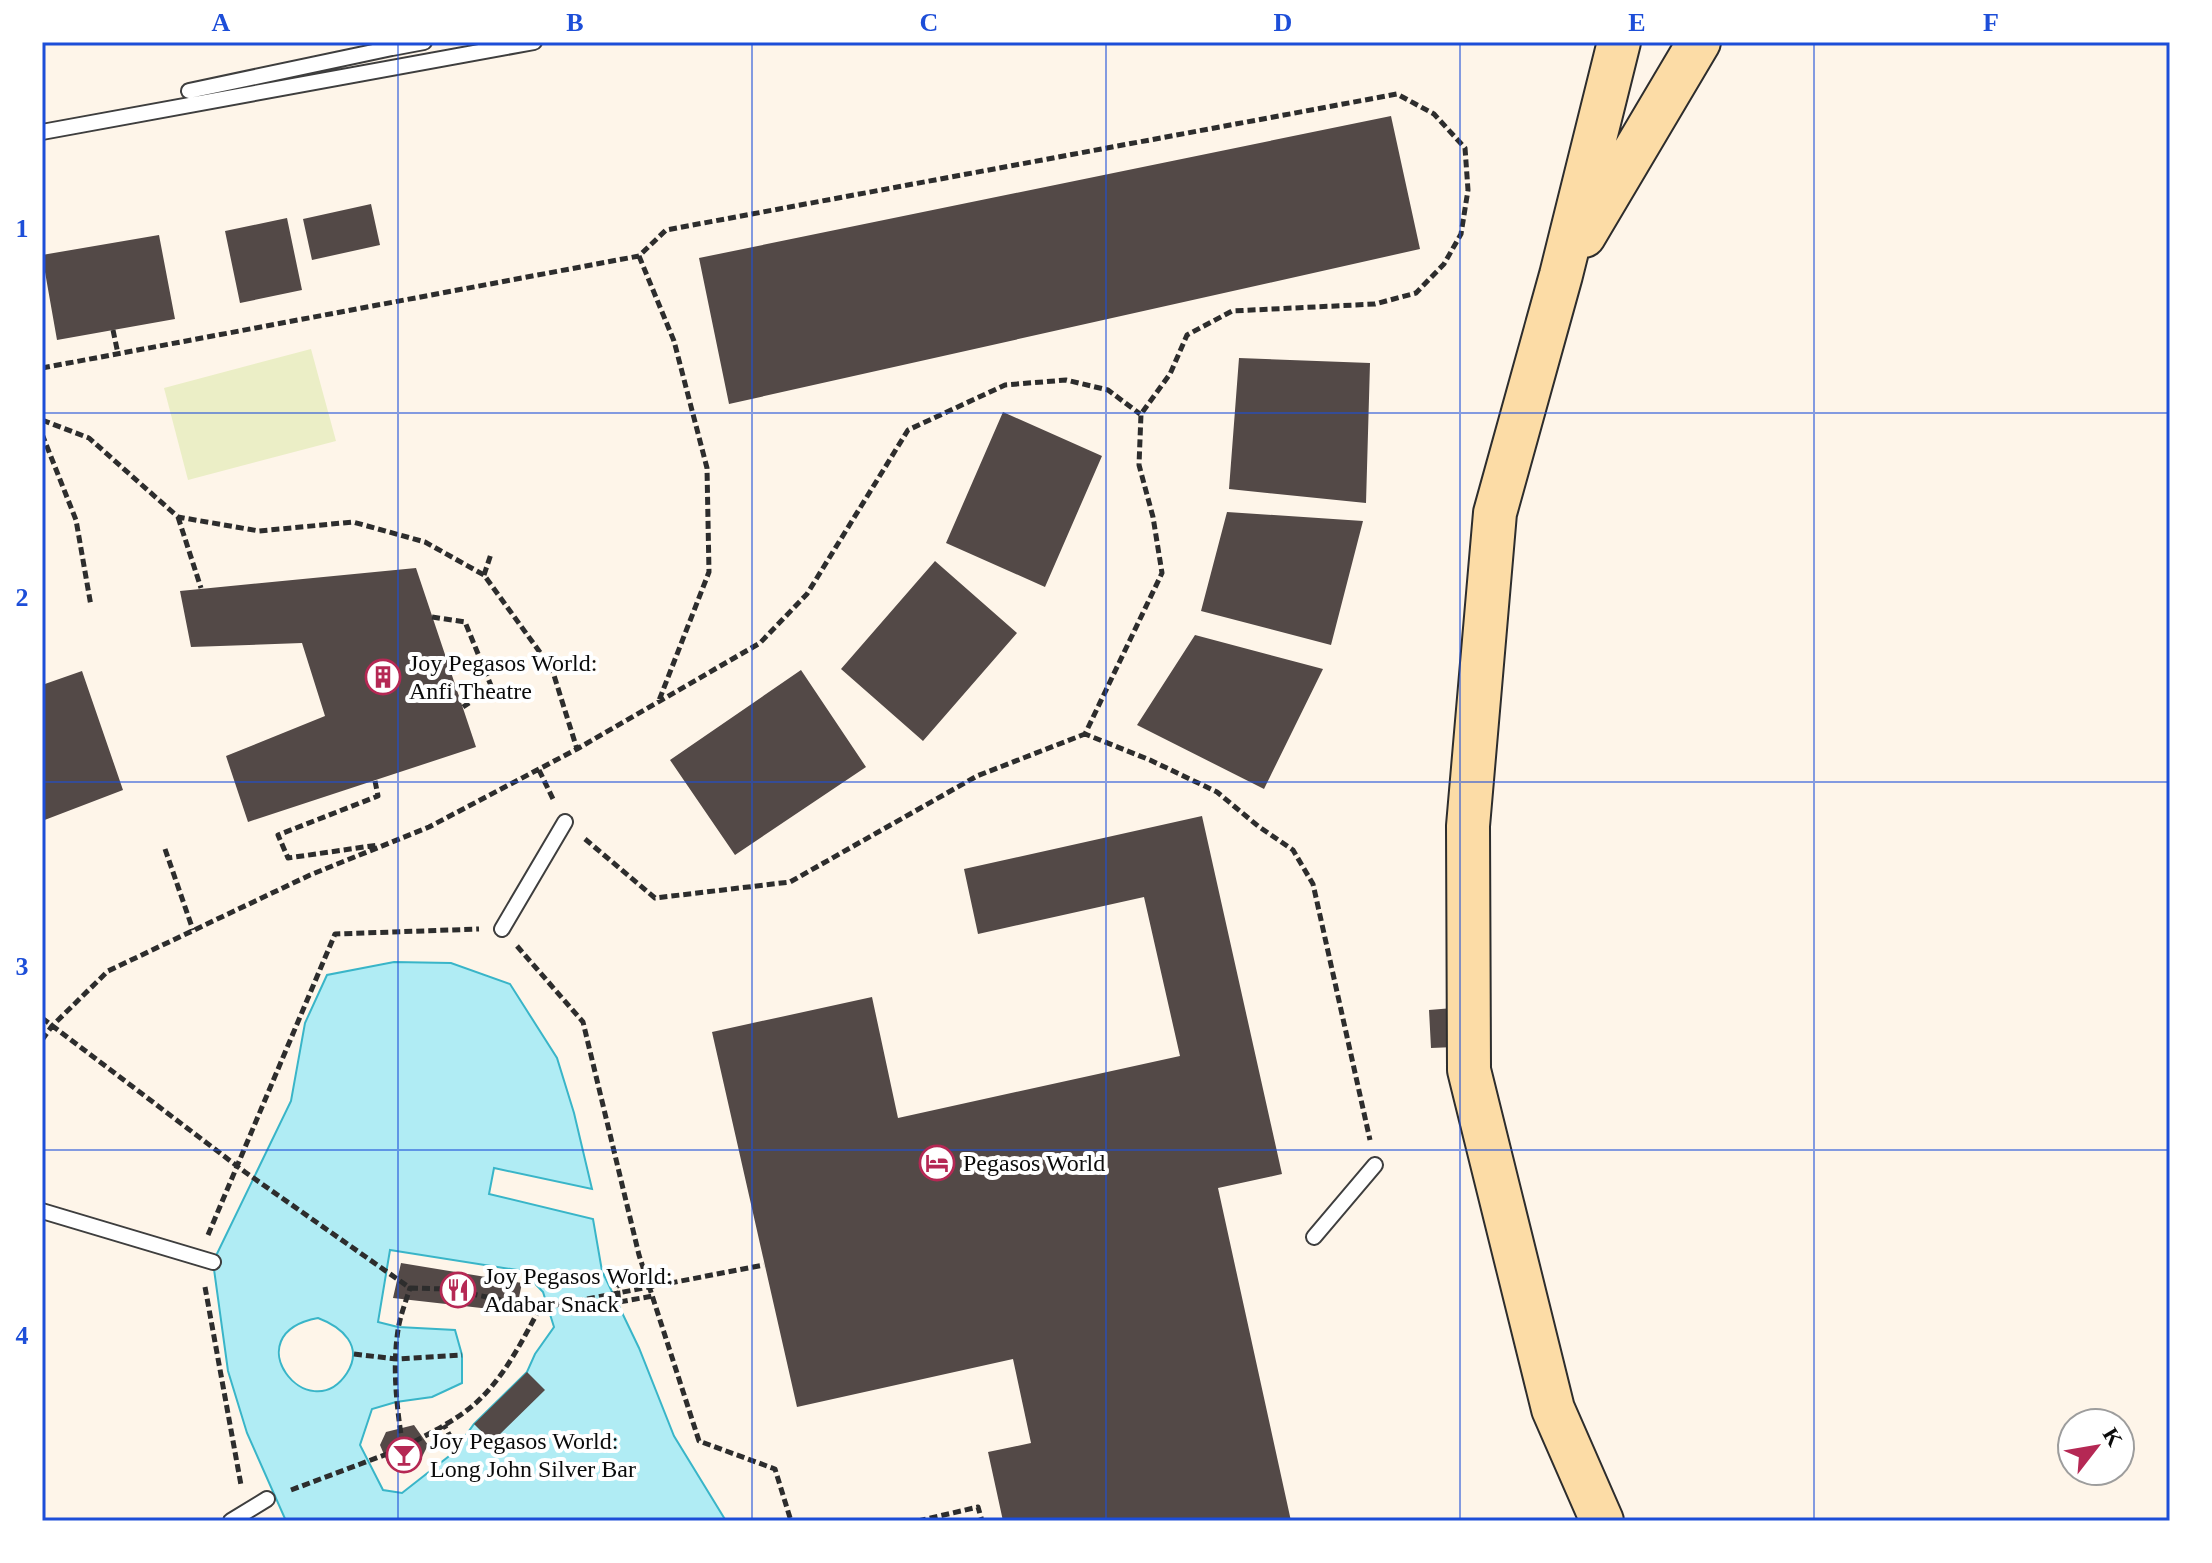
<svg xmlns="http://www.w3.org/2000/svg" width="2212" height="1563" font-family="'Times New Roman',serif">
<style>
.pitch{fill:#ebeec6}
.water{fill:#b0ecf4;stroke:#39b5c8;stroke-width:2;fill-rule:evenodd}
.building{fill:#534947}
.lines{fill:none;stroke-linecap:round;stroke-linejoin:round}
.lane-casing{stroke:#3e3e3e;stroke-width:18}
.secondary-casing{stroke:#2d2d2d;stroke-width:46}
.path{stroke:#2d2d2d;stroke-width:5;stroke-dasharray:8 4;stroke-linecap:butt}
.lane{stroke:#fff;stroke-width:14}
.secondary{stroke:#fcdca6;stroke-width:42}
.path-bridge{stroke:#2d2d2d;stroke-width:5;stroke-dasharray:8 4;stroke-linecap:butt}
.grid{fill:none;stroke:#1d4ed8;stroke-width:2;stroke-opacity:0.55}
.labels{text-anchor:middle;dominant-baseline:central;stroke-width:8;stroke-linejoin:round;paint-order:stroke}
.poi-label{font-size:24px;fill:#0b0b0b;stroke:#fff;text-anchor:start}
.neatline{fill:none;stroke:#1d4ed8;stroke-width:3}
.grid-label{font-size:26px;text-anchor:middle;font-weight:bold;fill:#1d4ed8}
</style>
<rect width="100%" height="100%" fill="#fef5e9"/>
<path class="pitch" d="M311,349L336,441L188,480L164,388Z"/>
<path class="water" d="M394,962L451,963L510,984L557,1058L574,1113L592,1189L494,1168L489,1194L593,1219L602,1271L639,1348L674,1436L726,1521H286L247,1433L228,1371L213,1262L291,1101L305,1023L327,975ZM390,1250L523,1271L543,1292L554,1327L535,1354L527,1372L474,1424L453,1453L402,1493L383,1490L360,1445L372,1409L396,1402L432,1397L462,1383V1355L455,1330L398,1327L378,1322ZM318,1318C342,1327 364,1346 347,1373C309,1431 232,1334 318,1318Z"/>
<path class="building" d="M1391,116L1420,249L729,404L699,258Z
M371,204L380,245L312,260L303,219Z
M287,218L302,290L240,303L225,231Z
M159,235L175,319L57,340L42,255Z
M1239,358L1370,363L1366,503L1229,489Z
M1003,412L1102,456L1045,587L946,543Z
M1227,512L1363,521L1331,645L1201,611Z
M935,561L1017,633L923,741L841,669Z
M416,568L476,747L248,822L226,756L325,716L302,643L191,647L180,591Z
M1195,635L1323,669L1264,789L1137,725Z
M801,670L866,767L735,855L670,760Z
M82,671L123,790L42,821V685Z
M1202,816L1282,1174L1218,1188L1291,1521H1003L988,1452L1031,1443L1013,1359L797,1407L712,1032L872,997L898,1118L1180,1056L1144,897L978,934L964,869Z
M1453,1008L1455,1047L1431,1048L1429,1010Z
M401,1263L522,1283L516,1312L393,1298Z
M527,1372L545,1390L492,1442L474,1424Z
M414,1425L428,1445L417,1467L388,1464L380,1445L386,1432Z"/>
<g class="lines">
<g class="lane-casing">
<path id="lane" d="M392,48L424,42
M189,91L392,48L391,42
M42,132L534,42
M502,929L565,822
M42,1211L213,1262
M1314,1237L1375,1165
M231,1521L267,1499"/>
</g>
<g class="secondary-casing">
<path id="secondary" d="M1584,236L1699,42
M1602,1521L1553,1409L1469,1070L1468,826L1495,513L1561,275L1619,42"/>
</g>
<path class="path" d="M639,256L674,341L707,468L709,572L658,703
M113,330L118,354
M42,368L639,256L666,230L1397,94L1434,114L1465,148L1468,190L1461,234L1444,264L1416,293L1375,304L1232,311L1187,335L1170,374L1141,414L1139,465L1153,517L1162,573L1085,734L1150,760L1217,792L1258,826L1293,850L1313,884L1370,1140
M42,420L89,438L178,517L259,531L353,522L425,542L484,575L552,669L577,749
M42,434L76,520L91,606
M178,517L201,588
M484,575L491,554
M432,617L465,622L492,688L463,707
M539,770L554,801
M375,781L378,796L278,835L288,858L378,845
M585,839L655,898L790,882L977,776L1085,734
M165,849L193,930
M517,946L583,1022L639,1255L699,1441L775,1469L791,1521
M42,1018L245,1172L410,1288
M42,1040L52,1026L108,971L310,875L429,827L577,749L760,643L807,594L908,430L1005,385L1066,380L1108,390L1140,414
M208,1235L335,934L479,929
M647,1278L617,1286L619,1302L653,1296
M205,1287L241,1485
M410,1288L448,1289L540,1308C523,1339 507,1372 482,1397C461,1419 429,1433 403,1448C397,1409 392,1369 398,1330C400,1316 406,1301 410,1288Z
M354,1354L396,1359L462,1355
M441,1449L450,1436L444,1425
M291,1490L403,1448
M918,1521L978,1507L982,1521"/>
<use href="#lane" class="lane"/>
<use href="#secondary" class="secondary"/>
<path class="path-bridge" d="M540,1308L764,1265"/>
</g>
<path class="grid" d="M398,42V1521M752,42V1521M1106,42V1521M1460,42V1521M1814,42V1521M42,413H2170M42,782H2170M42,1150H2170"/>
<defs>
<g id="building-ring" transform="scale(1.8)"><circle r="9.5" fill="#fff" stroke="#b52854" stroke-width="1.5"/><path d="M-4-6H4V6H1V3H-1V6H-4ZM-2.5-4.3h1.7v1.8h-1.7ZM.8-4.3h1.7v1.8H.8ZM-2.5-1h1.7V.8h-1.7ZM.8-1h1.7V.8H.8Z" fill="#b52854"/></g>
<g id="hotel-ring" transform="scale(1.8)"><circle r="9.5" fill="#fff" stroke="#b52854" stroke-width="1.5"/><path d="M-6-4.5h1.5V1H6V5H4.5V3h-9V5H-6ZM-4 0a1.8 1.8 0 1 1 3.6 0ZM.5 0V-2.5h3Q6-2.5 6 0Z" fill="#b52854"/></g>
<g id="restaurant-ring" transform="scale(1.8)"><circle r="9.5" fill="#fff" stroke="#b52854" stroke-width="1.5"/><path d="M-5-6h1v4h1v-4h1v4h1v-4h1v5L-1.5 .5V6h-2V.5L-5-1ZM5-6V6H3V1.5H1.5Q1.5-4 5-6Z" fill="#b52854"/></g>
<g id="bar-ring" transform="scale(1.8)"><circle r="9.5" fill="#fff" stroke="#b52854" stroke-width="1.5"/><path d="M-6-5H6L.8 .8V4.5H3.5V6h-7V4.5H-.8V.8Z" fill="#b52854"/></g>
</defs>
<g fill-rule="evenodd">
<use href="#building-ring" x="383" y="677"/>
<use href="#hotel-ring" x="937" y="1163"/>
<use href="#restaurant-ring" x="458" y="1290"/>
<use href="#bar-ring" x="404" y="1455"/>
</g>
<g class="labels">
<g class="poi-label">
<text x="409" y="663">Joy Pegasos World:<tspan x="409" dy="28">Anfi Theatre</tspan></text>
<text x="963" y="1163">Pegasos World</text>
<text x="484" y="1276">Joy Pegasos World:<tspan x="484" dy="28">Adabar Snack</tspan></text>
<text x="430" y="1441">Joy Pegasos World:<tspan x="430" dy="28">Long John Silver Bar</tspan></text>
</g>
</g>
<rect width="2212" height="1563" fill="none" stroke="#ffffff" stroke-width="88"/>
<g transform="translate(2096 1447) rotate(59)"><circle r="38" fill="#ffffff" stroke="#9d9d9d" stroke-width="2"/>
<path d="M0-6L14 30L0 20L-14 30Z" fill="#b52854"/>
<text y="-12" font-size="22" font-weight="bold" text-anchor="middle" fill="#0b0b0b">K</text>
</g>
<rect x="44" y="44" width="2124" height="1475" class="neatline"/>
<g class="grid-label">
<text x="221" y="31">A</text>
<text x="575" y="31">B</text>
<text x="929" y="31">C</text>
<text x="1283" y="31">D</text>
<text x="1637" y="31">E</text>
<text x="1991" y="31">F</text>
<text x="22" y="237">1</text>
<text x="22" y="606">2</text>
<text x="22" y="975">3</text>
<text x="22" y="1344">4</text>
</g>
</svg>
